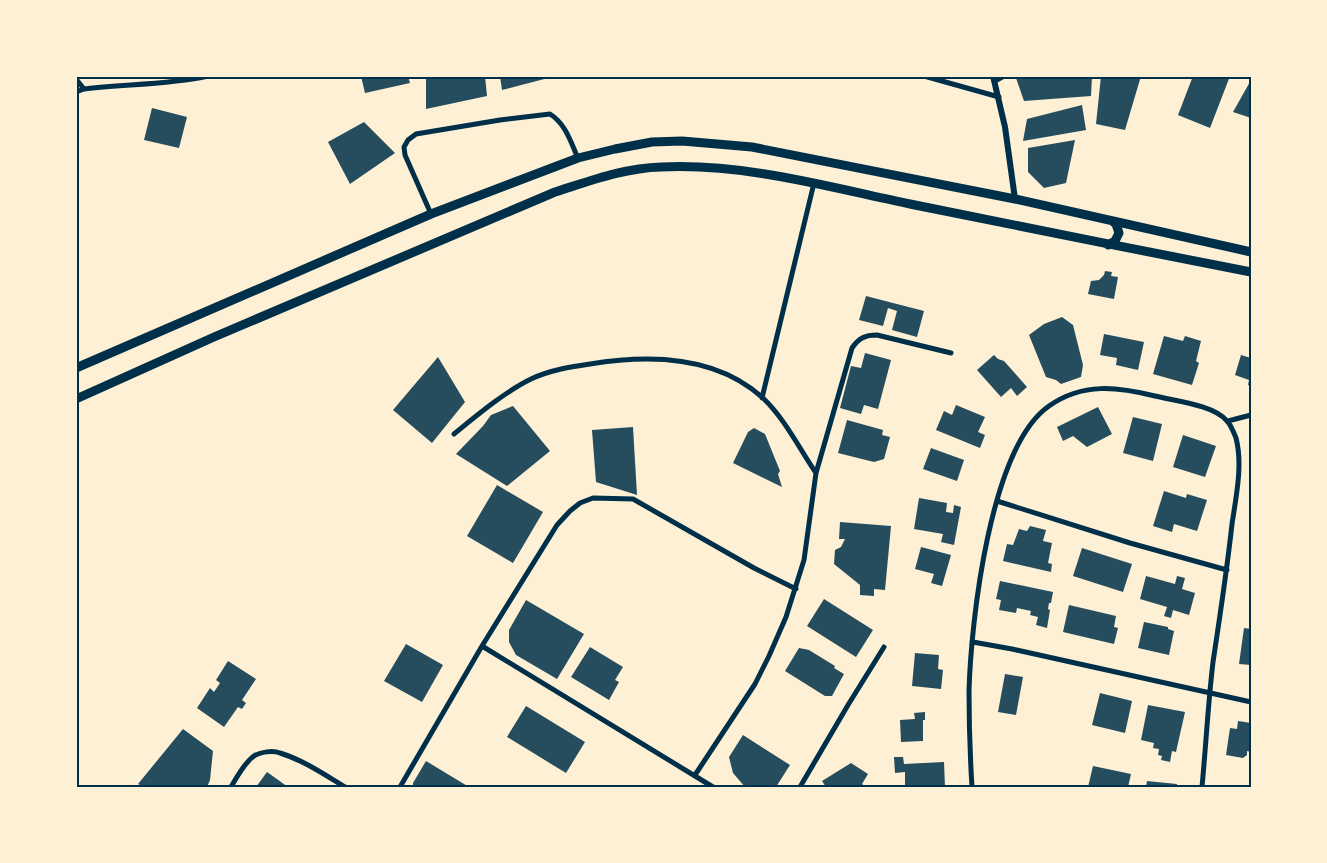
<svg xmlns="http://www.w3.org/2000/svg" width="1327" height="863" font-family="Lato,sans-serif">
<style>
.building{fill:#264d5e}
.lines{fill:none;stroke-linecap:round;stroke-linejoin:round}
.minor{stroke:#003049;stroke-width:5}
.tertiary{stroke:#003049;stroke-width:6}
.primary{stroke:#003049;stroke-width:9}
.neatline{fill:none;stroke:#003049;stroke-width:2}
</style>
<rect width="100%" height="100%" fill="#fdf0d5"/>
<path class="building" d="M361,76H408L410,83L365,93Z
M426,76H485L487,96L426,109Z
M500,76H552V77L502,90Z
M1022,76H1092L1091,96L1024,101L1016,78Z
M1101,76H1141L1125,130L1096,124Z
M1193,76H1230L1210,128L1178,115Z
M1251,80V118L1233,112Z
M1082,105L1086,130L1023,141L1027,119Z
M152,108L187,117L179,148L144,140Z
M364,122L395,153L350,184L328,142Z
M1075,140L1066,183L1044,188L1028,172V148Z
M1105,271L1112,272L1111,276L1118,277L1114,299L1088,294L1091,281L1099,280L1104,275Z
M866,296L924,311L917,337L892,330L897,311L888,308L883,326L859,320Z
M1062,317L1073,325L1083,365L1081,377L1061,384L1056,380L1046,377L1029,335L1044,324Z
M1104,334L1144,342L1138,370L1116,365L1117,358L1100,355Z
M1164,336L1183,341L1185,336L1201,341L1196,361L1199,363L1192,385L1153,374Z
M865,353L891,360L878,409L864,405L861,414L840,408L851,366L861,368Z
M994,355L998,359L1004,361L1027,387L1017,396L1011,388L1001,397L977,370Z
M1241,355L1251,358V386L1248,385L1249,380L1235,375Z
M438,357L465,402L432,443L393,410Z
M956,405L985,417L978,432L985,435L980,448L936,430L944,411L952,415Z
M513,406L550,451L507,486L456,454L483,426L491,415Z
M1098,407L1112,434L1087,447L1073,436L1063,441L1057,427Z
M1133,417L1162,424L1153,461L1123,453Z
M847,420L883,430L882,435L890,437L884,459L874,462L838,453Z
M633,427L637,495L596,482L592,430Z
M754,428L765,434L780,471L778,474L782,487L733,463L748,432Z
M1183,435L1216,446L1205,477L1173,467Z
M931,448L964,460L957,481L923,469Z
M497,485L543,512L513,563L467,536Z
M1164,491L1186,498L1187,494L1207,500L1197,531L1174,524L1172,532L1153,526Z
M919,498L947,503L946,512L953,513L954,505L961,507L954,545L941,542L943,534L914,529Z
M840,522L891,526L885,590L874,589V596L860,595V585L834,564L835,550L841,547L845,539H839Z
M1030,526L1046,530L1043,541L1052,543L1048,563L1052,564L1051,572L1003,561L1007,544L1013,545L1019,529L1027,531Z
M921,547L951,555L942,586L931,583L934,574L915,569Z
M1082,548L1132,564L1123,592L1073,576Z
M1146,576L1175,584L1177,576L1185,578L1182,589L1195,593L1189,615L1173,610L1171,618L1164,616L1167,607L1140,599Z
M1000,581L1053,592L1051,603H1049L1048,609L1050,610L1047,628L1036,625L1038,617L1030,615L1031,611L1017,608L1016,613L999,610L1001,600L996,599Z
M824,599L873,630L856,657L807,626Z
M526,600L584,634L557,679L516,655L509,642V630Z
M1069,605L1116,616L1114,627L1118,628L1114,644L1063,632Z
M1144,622L1168,627V629L1174,631L1169,655L1138,648Z
M1244,628L1251,629V665L1239,664Z
M406,644L443,665L422,702L384,681Z
M590,647L623,667L615,680L619,682L609,700L571,677Z
M799,648L809,650L835,666L834,668L844,674L832,696H825L785,671Z
M915,653L939,655L938,669L943,670L941,689L912,686Z
M228,661L256,679L242,700L246,703L242,709L238,707L224,727L197,708L210,688L214,692L220,683L216,680Z
M1005,674L1023,677L1016,715L998,712Z
M1100,693L1132,701L1125,733L1092,725Z
M1148,705L1185,712L1176,752L1172,751L1170,762L1161,760L1162,756L1158,755L1159,749L1153,748L1154,743L1141,740Z
M526,706L585,742L566,773L507,737Z
M925,712V720H923V741L901,742L900,720L915,719L914,713Z
M1238,721L1251,723V752L1247,751V755L1243,758L1226,755L1230,728L1237,729Z
M183,729L213,751L210,780L207,787H144L138,784Z
M743,735L790,765L776,787H745L733,773L729,757Z
M894,757H903L904,764L944,762L945,787H905V772L895,773Z
M426,761L469,787H413V783Z
M851,763L868,774L862,784L866,787H826L822,781Z
M1093,766L1131,774L1128,787H1088Z
M267,772L288,787H256Z
M1147,781L1177,784V787H1146Z"/>
<g class="lines">
<path class="minor" d="M924,76L999,97
M76,79L84,89
M995,81L1004,76
M76,92L84,89C125,84 168,85 208,76
M431,214L405,155L404,147L408,140L416,134L500,120L550,114C566,124 571,143 578,158
M762,398L814,183
M1228,421L1251,415
M454,434C476,416 506,391 531,379C550,370 570,367 590,364C650,354 716,355 763,398C785,419 799,448 816,473
M997,501L1130,543L1227,570
M973,642L1012,649L1251,702
M482,646L713,787
M695,775L755,684L769,656L786,617L804,560L816,473L852,348C859,338 865,335 877,335L951,353
M231,787C237,777 244,763 254,756C260,752 273,750 280,753C303,760 325,775 345,787
M400,787L482,646L557,525L570,511L580,503L593,498L633,499L754,568L796,589
M800,787L848,705L884,647
M972,787C970,755 969,723 969,691C971,621 990,447 1049,406C1083,382 1118,387 1155,396C1175,401 1214,405 1227,421C1231,425 1234,433 1236,438C1243,465 1236,497 1232,524C1227,570 1220,616 1213,662C1208,704 1206,745 1202,787"/>
<path class="tertiary" d="M993,76L1005,127L1015,199"/>
<path class="primary" d="M1108,245L1115,241L1119,233L1116,224L1112,221
M76,368L431,214L578,158L615,149L652,142L682,141L752,147L1015,199L1251,252
M76,399L214,337L555,192C590,181 624,168 661,167C745,163 829,187 910,204C1024,227 1137,250 1251,272"/>
</g>
<rect width="1327" height="863" fill="none" stroke="#fdf0d5" stroke-width="155"/>
<rect x="78" y="78" width="1172" height="708" class="neatline"/>
</svg>
